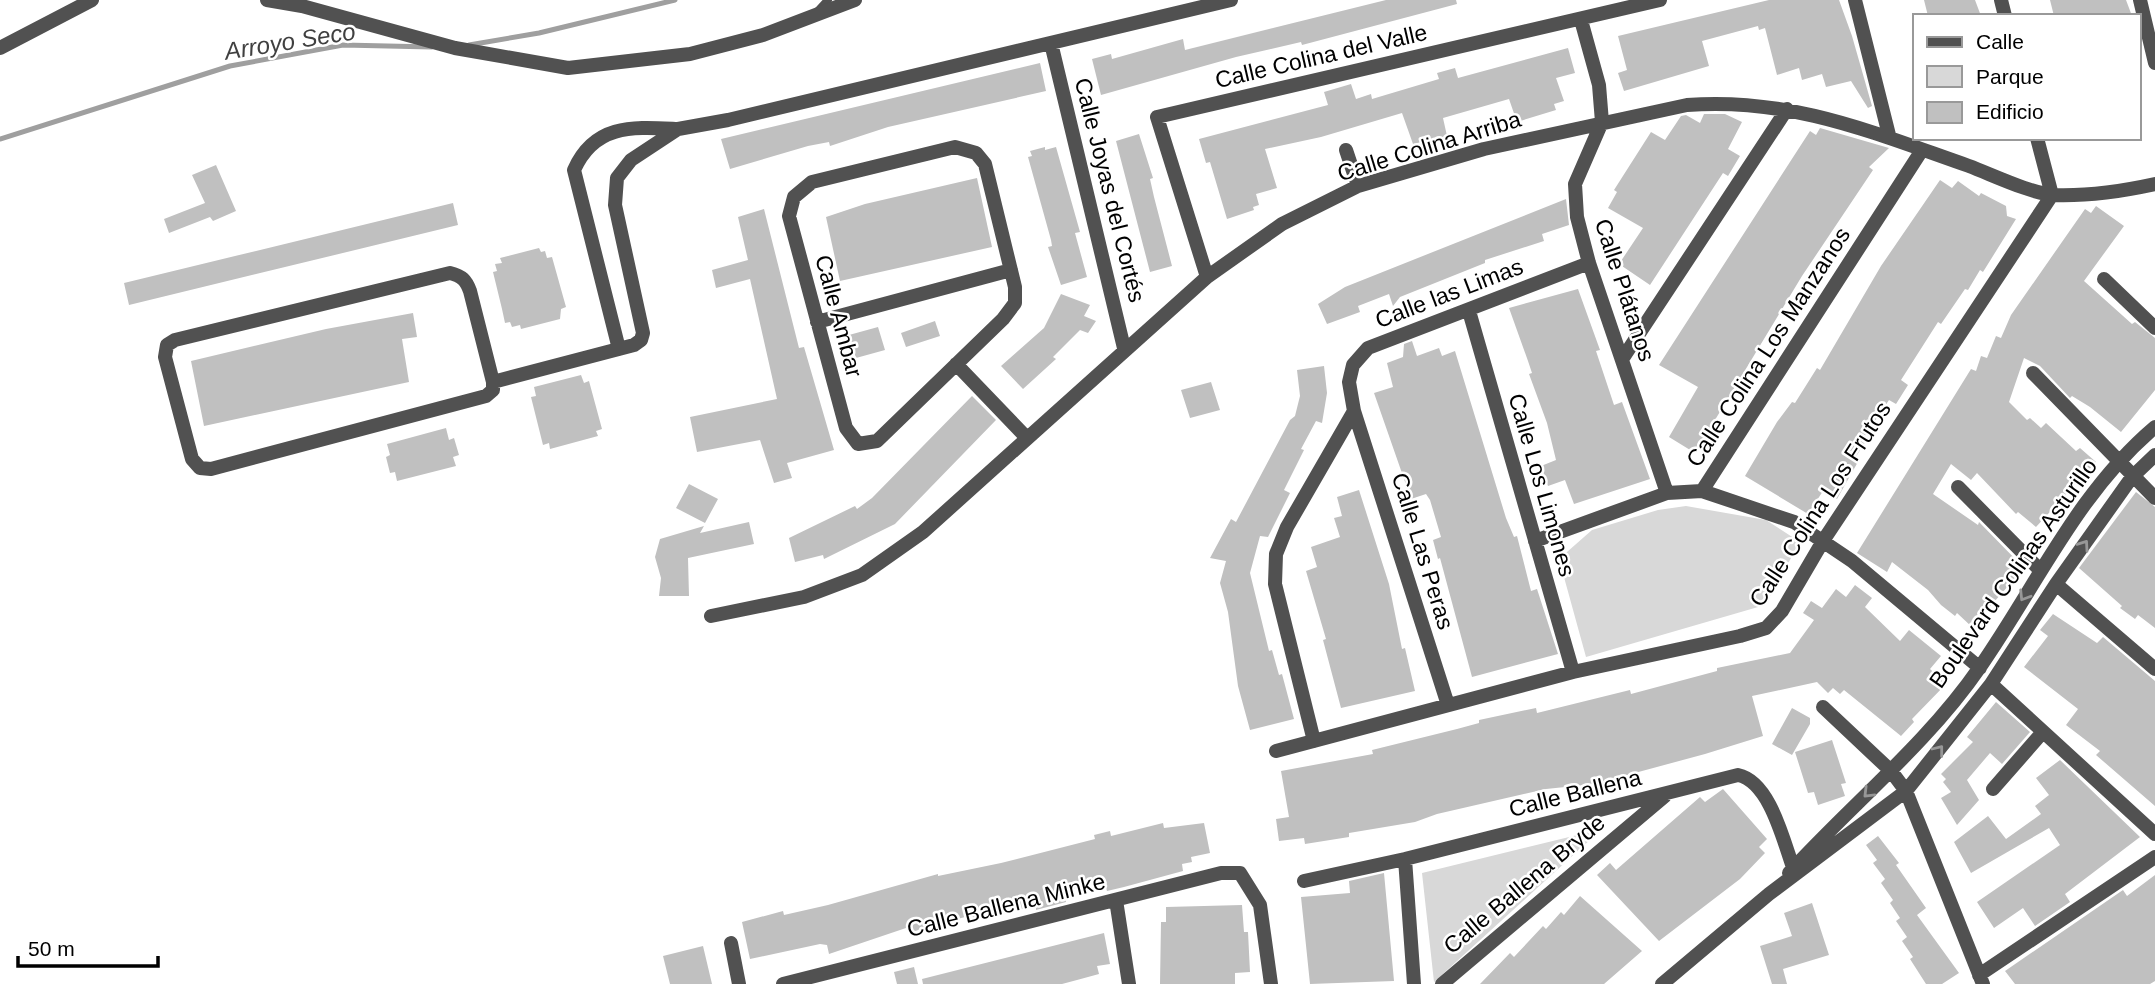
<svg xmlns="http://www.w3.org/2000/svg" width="2155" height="984" font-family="Arial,sans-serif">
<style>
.green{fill:#d8d8d8}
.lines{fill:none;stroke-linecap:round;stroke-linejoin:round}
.stream{stroke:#9f9f9f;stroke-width:5}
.building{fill:#c0c0c0}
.lane{stroke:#515151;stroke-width:8}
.street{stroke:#515151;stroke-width:14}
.oneway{stroke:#979797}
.labels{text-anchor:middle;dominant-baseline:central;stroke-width:5;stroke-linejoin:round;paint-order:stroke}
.street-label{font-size:23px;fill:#000;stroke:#fff}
.water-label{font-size:24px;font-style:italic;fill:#404040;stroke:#fff}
</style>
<rect width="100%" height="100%" fill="#fff"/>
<path class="green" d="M1686,506L1766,520L1800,542L1765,605L1586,657L1559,559L1592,530L1658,510Z
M1602,829L1434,982L1422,873Z"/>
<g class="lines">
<path class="stream" d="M469,45L539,33L675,0
M0,139L230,66L343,45L432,47"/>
</g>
<path class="building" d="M1386,0H1456L1457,4L1302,45L1301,42L1236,57L1101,95L1092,59L1111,54L1112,59L1183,39L1185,50Z
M1769,0H1839L1852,36L1872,106L1868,108L1851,81L1826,87L1822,74L1802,80L1799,68L1777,75L1765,28L1759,30L1758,26L1702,41L1709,66L1624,91L1618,73L1627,70L1618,36Z
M1924,0H1975L1981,16H1928Z
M2050,0H2126L2132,16H2054Z
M1568,48L1575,73L1556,78L1564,101L1554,104L1556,110L1517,122L1509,99L1443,118L1447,136L1413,144L1402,113L1321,137L1265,149L1277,188L1256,194L1259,205L1253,207L1254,210L1227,219L1210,162L1206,163L1199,139L1328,105L1324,92L1351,84L1356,99L1371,94L1372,99L1439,79L1437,73L1455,68L1458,78Z
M1040,63L1046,91L888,127L830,146L829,142L808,146L730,169L721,139Z
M1704,114H1725L1742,122L1728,149L1740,156L1728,176L1723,173L1650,285L1619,264L1643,228L1608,208L1617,192L1614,190L1651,132L1665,140L1681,116L1686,115L1700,123Z
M1820,128L1889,148L1869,167L1873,170L1802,276L1695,453L1669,437L1698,387L1659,365L1810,131L1816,135Z
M1139,134L1153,178L1150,179L1154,197L1172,266L1150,272L1116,141Z
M1045,147V150L1056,147L1080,232L1075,233L1087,277L1061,285L1048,247L1052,246L1051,240L1028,157L1032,156L1030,151Z
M216,165L236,211L213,221L210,217L169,233L164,219L205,203L192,175Z
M977,178L992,247L840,281L826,217L865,204Z
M1940,180L1952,188L1958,181L1979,196L1981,193L2006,206L2007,216L2016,219L1983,272L1980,270L1968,290L1965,289L1941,324L1938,322L1901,380L1908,385L1896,404L1889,400L1863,439L1866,441L1855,458L1859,460L1837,499L1823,491L1808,514L1745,476L1777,422L1792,402L1795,403L1817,368L1820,370L1881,266Z
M1566,199L1569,225L1542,234L1544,241L1485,260V263L1400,297L1393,306L1389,294L1358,306L1360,312L1327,324L1318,304L1345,287Z
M453,203L458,225L129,305L124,283Z
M2096,206L2124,226L2084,281L2132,324L2135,322L2155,338V390L2121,432L2090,407L2072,396L2070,398L2040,366L2024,358L2009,402L2027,420L2030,418L2041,428L2046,423L2076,451L2080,448L2096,462L2036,527L2018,512L2016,514L1977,473L1971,480L1951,464L1933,494L1978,525L1979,522L2024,568L1972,627L1957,613L1955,616L1941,605L1928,590L1892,562L1887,572L1857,553L1971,369L1976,371L1981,356L1987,358L1996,336L2001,338L2011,315L2085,209L2091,213Z
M764,209L799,348L804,347L834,450L787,463L792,478L774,483L760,440L697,452L690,417L777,399L750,279L716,288L712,270L748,260L738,217Z
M539,248L541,252L545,251L547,258L552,257L566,307L561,309L560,319L521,329L520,325L512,327L510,322L505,323L502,309L493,272L497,271L495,264L502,263L500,258Z
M1578,289L1600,350L1596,351L1614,405L1622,402L1650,479L1574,504L1565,480L1548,486L1541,466L1556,460L1547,423L1529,374L1532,373L1528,361L1509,308Z
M1061,294L1090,305L1084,316L1096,321L1088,333L1080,330L1053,357L1056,359L1023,389L1001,366L1044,328Z
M413,313L417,337L402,339L409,382L204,426L191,361L326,329Z
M935,321L940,336L906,347L901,333Z
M878,327L885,350L856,358L849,335Z
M1412,341L1417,356L1439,348L1442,356L1455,351L1506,518L1514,537L1517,536L1531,591L1537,589L1558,654L1472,677L1440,558L1438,559L1433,540L1441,537L1430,500L1426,494L1411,499L1374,393L1393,387L1387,363L1403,357L1404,344Z
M1324,366L1327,393L1322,423L1316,421L1301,449L1304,450L1284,490L1290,493L1268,537L1260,536L1250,573L1269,651L1272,650L1279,675L1282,674L1294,719L1250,730L1238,686L1228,612L1220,583L1226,561L1210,558L1231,519L1236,522L1290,420L1295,416L1300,396L1297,370Z
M581,375L584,383L589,381L602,429L596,431L598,436L550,449L549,443L543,445L531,397L536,396L534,387Z
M1211,382L1220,410L1190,418L1181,390Z
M972,396L996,420L895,524L824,559L823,555L795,562L789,538L855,506L857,509L872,498Z
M446,428L449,440L454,438L459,455L453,457L456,466L397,481L395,472L390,473L386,457L390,455L387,444Z
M689,484L718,499L705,523L676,508Z
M1359,490L1389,584L1402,649L1405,648L1415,691L1341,708L1323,640L1326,639L1306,571L1317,567L1311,547L1340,537L1334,518L1342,516L1337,497Z
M2136,492L2155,507V628L2138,615L2135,619L2120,608L2122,606L2079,568Z
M749,522L754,544L688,558L689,596H659L661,578L655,557L660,539L704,526L700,533Z
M1855,585L1872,598L1865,607L1900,641L1909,630L1941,656L1930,669L1946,684L1912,719L1914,722L1901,736L1844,690L1840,694L1833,688L1828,693L1817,682L1752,696L1763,736L1705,754L1594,784L1546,789L1437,814L1415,822L1349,833V837L1305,844L1304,838L1279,841L1276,819L1289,817L1281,771L1373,754L1372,750L1457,729L1479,723V720L1536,708L1537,713L1630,690L1631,694L1717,671V668L1790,653L1814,620L1803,613L1811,601L1822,608L1836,589L1846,597Z
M2053,614L2097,643L2103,637L2155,681V806L2096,755L2100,751L2066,725L2078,709L2024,667L2048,636L2040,630Z
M1996,702L2030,732L2002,764L1990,753L1967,780L1979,800L1957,825L1941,798L1951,792L1943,782L1946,779L1941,774L1973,742L1967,737Z
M1792,708L1810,718V724L1792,755L1772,744Z
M1832,740L1846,783L1841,784L1845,796L1818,805L1814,792L1808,793L1795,752Z
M2060,760L2140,837L2065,894L2070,902L2035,926L2023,908L1994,928L1977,902L2060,845L2049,828L1971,873L1954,842L1988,816L2006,839L2041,814L2035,806L2049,795L2036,778Z
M1723,789L1767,839L1759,847L1765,853L1740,879L1659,941L1597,875L1610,863L1616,870L1700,797L1705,802Z
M1163,823L1164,828L1204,823L1210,853L1191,857L1192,862L1182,864L1183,871L1124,887L1107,891L1104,881L1064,891L1066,902L1036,910V906L974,920L972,915L908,933L906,928L829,954L827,945L820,944L750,959L742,922L783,911L784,915L828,905L938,874V876L1001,863L1095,839L1094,835L1110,831L1111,836Z
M1878,836L1899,863L1896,865L1926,908L1917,915L1959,973L1942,984H1926L1910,959L1913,957L1902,941L1907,937L1896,921L1900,918L1890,903L1893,900L1881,883L1885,879L1873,863L1877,860L1866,845Z
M1384,873L1394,981L1310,984L1301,897L1350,893L1349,881Z
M2155,875V981L2150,984H2015L2005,971L2123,890L2127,896Z
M1580,896L1642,951L1604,984H1480L1510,953L1514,957L1543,926L1546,929L1561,912L1564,915Z
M1812,903L1829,955L1783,969L1787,984H1772L1760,946L1792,936L1784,913Z
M1242,905L1244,932H1248L1250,972L1235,973V984H1160L1161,922H1166V907Z
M1104,933L1110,964L1097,966L1099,974L1077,980L1062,984H923L922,979Z
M703,946L712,984H670L663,956Z
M914,967L918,984H897L894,972Z"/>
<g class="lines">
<path class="lane" d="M817,12L828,0"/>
<path class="street" d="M267,0L302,6L455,48L568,68L690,54L763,35L855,0
M1855,0L1889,135
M2001,0L2005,16
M2140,0L2155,63
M1581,20L1599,85L1602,122L1575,184L1577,217L1589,263L1667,493
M1051,43L1124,348
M0,48L92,0
M955,147L976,153L985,164L1015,287V303L1003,319L877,441L858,444L846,428L789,216L794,197L812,182Z
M1346,150L1358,186
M450,273C462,276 466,280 470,291L493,382V390L486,396L211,469L200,468L192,459L165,357L167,345L175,340Z
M1207,277L1157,117L1660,0
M2104,279L2155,328
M1469,311L1573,672
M817,322L1011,270
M619,349L574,170C595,123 634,127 678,129
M1623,358L1787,109
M956,364L1027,438
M2033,373L2155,498
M493,382L634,345L641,340L643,333L615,205L617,178L631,160L678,129L728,120L1231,0
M1354,411L1448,705
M1958,487L2040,570
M1702,491L1922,150
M1535,541L1667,493L1702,491L1794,522L1852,561L1980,668
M2056,584L2155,669
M711,616L804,597L862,575L923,532L1207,277L1282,224L1358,186L1484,149L1687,105C1791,97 1874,133 1969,166C1993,175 2032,194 2055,195C2088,196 2123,191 2155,184
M1991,684L2155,834
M1823,707L1891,771L1906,791L1983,984
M1314,741L1275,584L1276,554L1287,527L1354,411L1349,382L1353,365L1368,348L1589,263
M1276,751L1573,672L1740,636L1766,628L1782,611L1823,541L2052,195L2037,138
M1993,789L2042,733
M1405,859L1414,984
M1789,873C1852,804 1927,744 1980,667C2037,585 2078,492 2155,427
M1304,881L1405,859L1738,775C1771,782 1784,844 1795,873
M1116,900L1129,984
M731,943L739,984
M1979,975L2155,857
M783,984L1221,873H1240L1260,905L1271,984
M1442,984L1665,796
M1662,984L1769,894L1906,791L1991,684L2056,584L2132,477L2155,455"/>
</g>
<defs><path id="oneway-chevron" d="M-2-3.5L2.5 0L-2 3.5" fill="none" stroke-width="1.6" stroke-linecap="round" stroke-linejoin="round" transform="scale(1.75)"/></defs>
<g class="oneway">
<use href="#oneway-chevron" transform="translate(2084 545) rotate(-55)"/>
<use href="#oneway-chevron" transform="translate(2024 596) rotate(122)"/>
<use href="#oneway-chevron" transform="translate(1939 750) rotate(-52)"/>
<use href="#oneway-chevron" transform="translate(1868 793) rotate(135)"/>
</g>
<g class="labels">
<g class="street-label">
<text transform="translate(1321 56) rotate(-13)">Calle Colina del Valle</text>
<text transform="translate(1429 146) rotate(-17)">Calle Colina Arriba</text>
<text transform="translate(1110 190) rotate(76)">Calle Joyas del Cortés</text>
<text transform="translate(1625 290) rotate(72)">Calle Plátanos</text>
<text transform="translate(1449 293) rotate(-21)">Calle las Limas</text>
<text transform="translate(839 316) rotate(75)">Calle Ambar</text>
<text transform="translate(1768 347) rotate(-57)">Calle Colina Los Manzanos</text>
<text transform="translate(1542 485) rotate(74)">Calle Los Limones</text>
<text transform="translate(1820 504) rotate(-57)">Calle Colina Los Frutos</text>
<text transform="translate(1423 551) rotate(73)">Calle Las Peras</text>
<text transform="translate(2013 573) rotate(-55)">Boulevard Colinas Asturillo</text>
<text transform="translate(1575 793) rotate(-14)">Calle Ballena</text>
<text transform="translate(1524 884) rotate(-40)">Calle Ballena Bryde</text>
<text transform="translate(1006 905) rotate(-14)">Calle Ballena Minke</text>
</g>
<g class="water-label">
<text transform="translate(290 41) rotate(-9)">Arroyo Seco</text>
</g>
</g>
<rect x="1913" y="14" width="228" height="126" fill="#ffffff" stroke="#999999" stroke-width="2"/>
<rect x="1927" y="37" width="35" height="10" fill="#515151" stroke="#999999" stroke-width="2"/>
<text x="1976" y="49" font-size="21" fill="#000000">Calle</text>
<rect x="1927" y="66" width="35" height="21" fill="#d8d8d8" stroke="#999999" stroke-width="2"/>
<text x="1976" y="84" font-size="21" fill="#000000">Parque</text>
<rect x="1927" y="102" width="35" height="21" fill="#c0c0c0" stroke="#999999" stroke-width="2"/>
<text x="1976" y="119" font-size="21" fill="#000000">Edificio</text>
<path d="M18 956v10h140v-10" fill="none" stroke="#000000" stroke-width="3.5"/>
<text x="28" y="956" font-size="21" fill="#000000" stroke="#ffffff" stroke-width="5" paint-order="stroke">50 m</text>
</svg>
